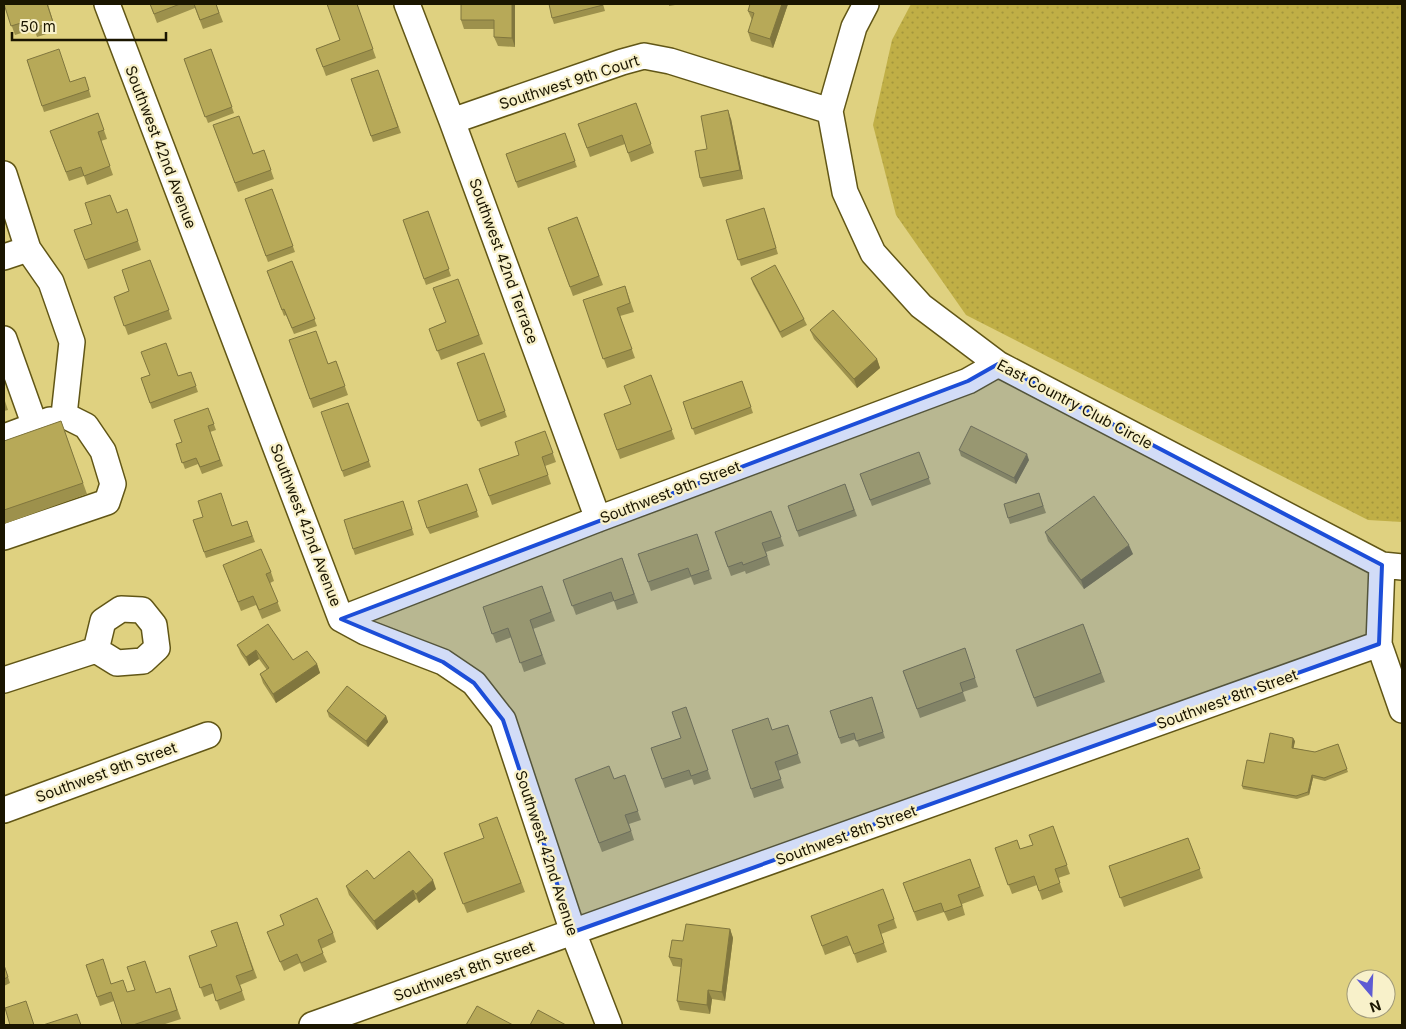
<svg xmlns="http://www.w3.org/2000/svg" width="1406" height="1029" font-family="Inter,sans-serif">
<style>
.grass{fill:url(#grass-dots)}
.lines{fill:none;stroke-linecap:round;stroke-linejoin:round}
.minor-casing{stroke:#615616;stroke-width:28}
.minor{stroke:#fff;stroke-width:25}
.wall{fill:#9d914c}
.shaded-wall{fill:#80763e}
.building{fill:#b7a958;stroke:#80763e}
.marked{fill:#1d4ed8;fill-opacity:0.2;stroke:#1d4ed8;stroke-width:4;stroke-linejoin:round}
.labels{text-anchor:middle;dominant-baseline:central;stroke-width:4.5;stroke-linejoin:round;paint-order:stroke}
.street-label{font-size:15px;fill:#1a1500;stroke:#f8f1ca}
</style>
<defs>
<pattern id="grass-dots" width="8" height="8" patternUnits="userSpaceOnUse" patternTransform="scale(1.25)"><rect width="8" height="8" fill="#c0af46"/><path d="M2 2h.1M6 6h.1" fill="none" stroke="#a4963c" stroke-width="1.8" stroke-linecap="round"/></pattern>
</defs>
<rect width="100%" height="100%" fill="#dfd180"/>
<path class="grass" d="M911,4H1402V522L1368,520L966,315L896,215L873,125L892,40Z"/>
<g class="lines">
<g class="minor-casing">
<path id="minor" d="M107,4L341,619L365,632L443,662L474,683L503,720L573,932L609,1025
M407,4L452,121L598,519
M866,4L854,27L830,111L845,192L873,253L921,306L998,364L1382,565L1402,567
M452,121L622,62L644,56L670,61L830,111
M4,174L28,249L51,282L72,342L64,415L86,426L103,451L113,484L107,502L4,537
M4,257L28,249
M4,339L35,426
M4,437L50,420
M1382,565L1379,644L1402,710
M121,609L142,610L154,625L157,648L143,661L117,663L96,650L103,621Z
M341,619L598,519L968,381L998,364
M4,680L96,650
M4,810L208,735
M312,1025L1379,644"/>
</g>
<use href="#minor" class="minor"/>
</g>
<path class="wall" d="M4,4H48L56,31L37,37L34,29L15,35Z
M150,4H216L223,22L203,29L195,8L157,23Z
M357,4L376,58L326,76L316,49L340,40Z
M461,4H515V47L498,46L494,37V29H464L461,20Z
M603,4L605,11L554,24L552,18Z
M669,4H681L669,6Z
M788,4L773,48L751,41L748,32L752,20L748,11Z
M211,49L234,113L208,123L184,59Z
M27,60L70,82L85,77L91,97L44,112Z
M378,70L401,133L373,142L351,79Z
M636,103L654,153L631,162L625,144L590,157L578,124Z
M98,113L107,139L101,141L113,175L87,185L84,176L69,181L50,131Z
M731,119L743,179L703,187L700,178L707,149Z
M213,125L253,154L264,150L274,179L238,192Z
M565,133L577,167L518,188L506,154Z
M272,189L295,252L268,262L245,199Z
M764,208L778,254L741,266L726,220Z
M127,209L141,250L88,269L74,230L92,224Z
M428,211L451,276L426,285L403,220Z
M577,217L603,285L573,296L548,228Z
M150,260L172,319L128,335L114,297L129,291Z
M292,261L317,326L294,334L286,315L284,316L267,271Z
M751,278L804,319L807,325L782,338L753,284Z
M458,279L483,344L441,360L429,329L446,322Z
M625,286L634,312L620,316L635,358L607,368L583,300Z
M810,330L877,359L880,368L857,388L814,339Z
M289,340L328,364L336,361L348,395L313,408Z
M484,353L507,417L481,427L457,363Z
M191,372L198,392L152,409L141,378L150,375L178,376Z
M651,375L675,439L620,459L604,414L631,404Z
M742,381L753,413L695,435L683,402Z
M4,398L8,410L4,411Z
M348,403L371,467L344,477L342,471Z
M208,408L216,430L210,432L223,466L202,474L198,464L185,469L176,444L182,442Z
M61,421L87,494L4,524V441Z
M545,431L556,462L545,466L551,484L492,505L479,469L519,455Z
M959,450L1029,460L1016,484L961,456Z
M919,452L931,484L872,506L860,474Z
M467,484L479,517L430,534L427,528Z
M845,484L857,516L799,537L788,506Z
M1039,493L1046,513L1010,524L1004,504Z
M403,501L414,535L355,555L353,549Z
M771,511L784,546L766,552L770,565L746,574L745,571L731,576L715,532Z
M193,520L232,526L247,521L255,542L206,558Z
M1045,532L1133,554L1084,589L1048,541Z
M697,534L712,579L694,585L691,577L651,591L638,554Z
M622,558L638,603L617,610L614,601L576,615L563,580Z
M223,565L271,572L274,581L270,583L281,611L262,619L256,605L241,611Z
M542,586L555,621L533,629L546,664L524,672L512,637L496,643L483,607Z
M1083,624L1105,682L1037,707L1016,650Z
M237,645L293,660L317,664L320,673L276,703L263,683L260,674L267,670L259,659L249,666L241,654Z
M965,648L978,687L963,692L966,701L920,718L903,671Z
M872,697L885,738L859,747L856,739L841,744L830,711Z
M686,707L711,779L694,785L692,779L665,788L651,748L681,738Z
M327,711L386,716L388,722L368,747L329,717Z
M788,725L801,763L778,771L784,788L754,798L751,789L772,730Z
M1295,741L1293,748L1315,752L1338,744L1348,772L1325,781L1313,778L1309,795L1297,799L1243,789L1242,786L1264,763Z
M625,775L641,820L629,824L634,840L602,852L575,779H614Z
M497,817L525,892L467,913L444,853L484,838Z
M1053,826L1070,874L1058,878L1063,892L1042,900L1037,885L1012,894L995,848L1020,849L1033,845Z
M1188,838L1203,878L1124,907L1109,866Z
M970,859L984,896L962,904L965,915L948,921L944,912L917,921L903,883Z
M374,879L436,889L419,903L416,899L377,930L349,895L346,886Z
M280,915L333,933L336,942L321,949L327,962L304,972L300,963L284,971L267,932L284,925Z
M811,916L894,919L897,928L881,934L887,952L857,963L851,945L825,955Z
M237,922L257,978L240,985L245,1000L220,1010L214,993L204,997L189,956L217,946Z
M730,929L733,938L725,1001L712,999L710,1014L680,1010L677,1001L681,967L673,966L669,957L683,941Z
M4,965L10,983L4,986Z
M86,965L112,984L127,992L157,993L170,988L181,1019L162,1025H122L114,1001L100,1006Z"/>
<path class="shaded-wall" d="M512,4H515V47L512,38Z
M782,4H788L773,48L770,39Z
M728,110L731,119L743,179L740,170Z
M877,359L880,368L857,388L854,379Z
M1027,454L1029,460L1016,484L1014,478Z
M1129,545L1133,554L1084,589L1081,580Z
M256,650L259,659L249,666L246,657Z
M317,664L320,673L276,703L273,694Z
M386,716L388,722L368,747L366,741Z
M1293,738L1295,741L1293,751L1292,748Z
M1312,775L1313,778L1309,795L1308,792Z
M433,880L436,889L419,903L416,894Z
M413,890L416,899L377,930L374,921Z
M730,929L733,938L725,1001L722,992Z
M708,990L712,999L710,1014L707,1005Z"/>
<path class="building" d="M4,4H47L53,22L34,28L31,20L11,26Z
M150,4H180L154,14Z
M194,4H216L219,13L200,20Z
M327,4H357L373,49L323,67L316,49L340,40Z
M461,4H512V38L494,37V20H461Z
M549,4H603V5L552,18Z
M750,4H782L770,39L748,32L754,13L748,11Z
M59,49L70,82L85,77L89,90L42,106L27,60Z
M211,49L232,107L205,117L184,59Z
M378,70L398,127L371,136L351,79Z
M636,103L651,144L628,153L622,135L587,148L578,124Z
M728,110L740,170L700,178L695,151L707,149L701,116Z
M98,113L104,130L98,132L110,166L84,176L81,167L66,172L50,131Z
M239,116L253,154L264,150L271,170L235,183L213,125Z
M565,133L575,161L516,182L506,154Z
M272,189L293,246L266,256L245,199Z
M110,195L117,213L127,209L138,241L85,260L74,230L92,224L85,203Z
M764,208L776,248L738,260L726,220Z
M428,211L449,269L424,279L403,220Z
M577,217L599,276L570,287L548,228Z
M150,260L169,310L124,326L114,297L129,291L122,270Z
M292,261L315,319L292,328L284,309L282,310L267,271Z
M775,265L804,319L780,332L751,278Z
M458,279L479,335L437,351L429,329L446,322L433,288Z
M625,286L630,303L617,308L632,349L603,359L583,300Z
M833,310L877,359L854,379L810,330Z
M316,331L328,364L336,361L345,386L310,399L289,340Z
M166,343L178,376L191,372L196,386L150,403L141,378L150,375L141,352Z
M484,353L505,411L478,421L457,363Z
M651,375L672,430L617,450L604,414L631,404L624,386Z
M742,381L751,407L692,429L683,402Z
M348,403L369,461L342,471L321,412Z
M208,408L214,424L208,426L220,460L200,467L196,458L182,463L176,444L182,442L174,420Z
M61,421L83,483L4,510V441Z
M971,426L1027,454L1014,478L959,450Z
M545,431L553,453L542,457L548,475L489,496L479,469L519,455L515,442Z
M919,452L929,478L870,500L860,474Z
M467,484L477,511L427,528L418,501Z
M845,484L854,510L797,531L788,506Z
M221,493L232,526L247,521L252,536L204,552L193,520L203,517L198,501Z
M1039,493L1043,506L1008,518L1004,504Z
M1094,496L1129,545L1081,580L1045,532Z
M403,501L412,529L353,549L344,520Z
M771,511L781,537L762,543L767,556L743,565L742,562L728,567L715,532Z
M697,534L709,570L691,576L688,568L648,582L638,554Z
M261,549L271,572L266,574L278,602L259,610L253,596L238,602L223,565Z
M622,558L634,594L614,601L611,592L572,606L563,580Z
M542,586L551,612L530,620L542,655L520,663L508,628L492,634L483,607Z
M268,624L293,660L307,651L317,664L273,694L260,674L269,668L256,650L246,657L237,645Z
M1083,624L1101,673L1034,698L1016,650Z
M965,648L975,678L960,683L963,692L917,709L903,671Z
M347,686L386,716L366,741L327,711Z
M872,697L883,732L856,741L854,733L839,738L830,711Z
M686,707L708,770L691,776L689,770L662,779L651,748L681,738L672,712Z
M768,718L772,730L788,725L798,754L775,762L781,779L751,789L732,730Z
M1270,733L1293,738L1292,748L1315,752L1338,744L1347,769L1324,778L1312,775L1308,792L1296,796L1242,786L1247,760L1264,763Z
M609,766L614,779L625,775L638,811L625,815L631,831L599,843L575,779Z
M497,817L521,883L463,904L444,853L484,838L479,824Z
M1053,826L1067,865L1055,869L1060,883L1039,891L1034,876L1008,885L995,848L1017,840L1020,849L1033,845L1029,835Z
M1188,838L1200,869L1120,898L1109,866Z
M409,851L433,880L416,894L413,890L374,921L346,886L367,870L374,879Z
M970,859L980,887L958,895L962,906L944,912L941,903L914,912L903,883Z
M883,889L894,919L878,925L884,943L854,954L847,936L822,946L811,916Z
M317,898L333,933L318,940L323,953L301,963L297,954L280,962L267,932L284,925L280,915Z
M237,922L253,970L236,976L242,991L216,1001L211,984L200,988L189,956L217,946L211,931Z
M686,924L730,929L722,992L708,990L707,1005L677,1001L682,959L669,957L672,940L683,941Z
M103,959L111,984L123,980L127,992L135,990L127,967L145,961L156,993L170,988L177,1010L133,1025H122L111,992L97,997L86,965Z
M4,965L8,977L4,979Z
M26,1001L34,1025H10L5,1008Z
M477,1006L513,1025H466Z
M538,1010L566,1025H530Z
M77,1014L81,1025H43Z"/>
<path class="marked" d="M998,364L1382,565L1379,644L573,932L503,720L474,683L443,662L341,619L968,381Z"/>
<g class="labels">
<g class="street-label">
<text transform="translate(569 82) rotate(-18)">Southwest 9th Court</text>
<text transform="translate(161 147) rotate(69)">Southwest 42nd Avenue</text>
<text transform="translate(504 261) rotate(70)">Southwest 42nd Terrace</text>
<text transform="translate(1075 404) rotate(28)">East Country Club Circle</text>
<text transform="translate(670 492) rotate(-21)">Southwest 9th Street</text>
<text transform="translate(306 525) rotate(69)">Southwest 42nd Avenue</text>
<text transform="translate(1227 699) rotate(-20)">Southwest 8th Street</text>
<text transform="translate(106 772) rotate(-20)">Southwest 9th Street</text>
<text transform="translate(846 835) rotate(-20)">Southwest 8th Street</text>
<text transform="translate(547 853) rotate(72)">Southwest 42nd Avenue</text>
<text transform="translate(464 971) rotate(-20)">Southwest 8th Street</text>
</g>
</g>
<rect width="1406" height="1029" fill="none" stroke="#1a1500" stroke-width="10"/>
<g transform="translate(1371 994) rotate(161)"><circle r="24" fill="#f8f1ca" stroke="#9f9979"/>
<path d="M0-4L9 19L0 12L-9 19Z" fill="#5e5bd3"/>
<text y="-8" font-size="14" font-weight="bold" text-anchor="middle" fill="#1a1500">N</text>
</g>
<path d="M12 32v8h154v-8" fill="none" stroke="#1a1500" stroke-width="2.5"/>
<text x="20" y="32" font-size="15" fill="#1a1500" stroke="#f8f1ca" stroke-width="4" paint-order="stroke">50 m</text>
</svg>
